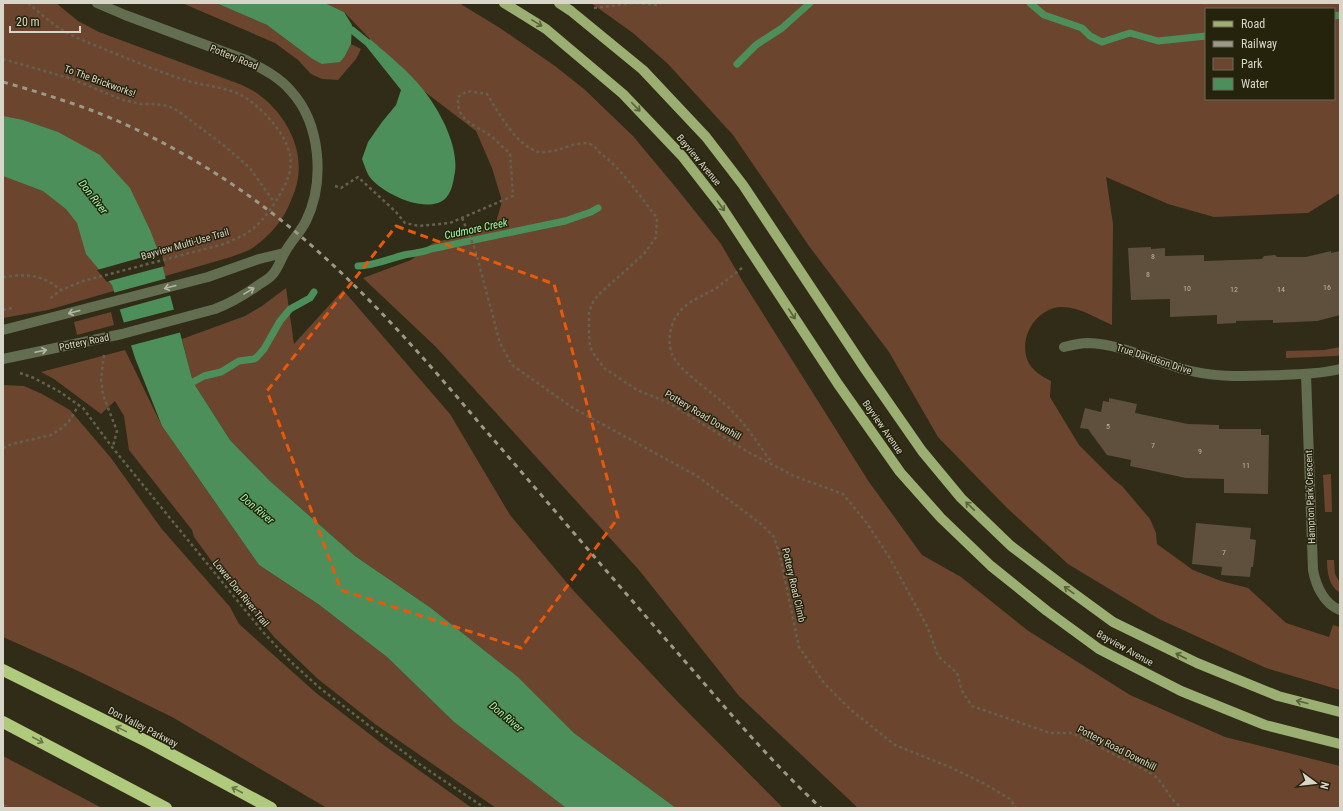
<svg xmlns="http://www.w3.org/2000/svg" width="1343" height="811" font-family="'Roboto Condensed',sans-serif">
<style>
.green{fill:#6c452e;fill-rule:evenodd}
.water{fill:#4d8f5a}
.pier{fill:#302c17}
.lines{fill:none;stroke-linecap:round;stroke-linejoin:round}
.stream{stroke:#4d8f5a;stroke-width:7}
.building{fill:#5e503c}
.path{stroke:#64614e;stroke-width:2.5;stroke-dasharray:3 3;stroke-linecap:butt}
.minor{stroke:#636e50;stroke-width:10}
.major{stroke:#9aaf71;stroke-width:10}
.highway{stroke:#afc97d;stroke-width:12}
.rail{stroke:#9b9989;stroke-width:3;stroke-dasharray:5 5;stroke-linecap:butt}
.oneway{stroke:#5a623a}
.oneway2{stroke:#b5b7a5}
.oneway3{stroke:#6a7645}
.marked{fill:none;stroke:#e8590c;stroke-width:3;stroke-dasharray:8 5;stroke-linejoin:round}
.labels{text-anchor:middle;dominant-baseline:central;stroke-width:3;stroke-linejoin:round;paint-order:stroke}
.number-label{font-size:8px;fill:#bab4a6}
.street-label{font-size:10px;fill:#d8d6c9;stroke:#26230d}
.water-label{font-size:11px;font-style:italic;fill:#9cf7ac;stroke:#26230d}
</style>
<rect width="100%" height="100%" fill="#302c17"/>
<path class="green" d="M3,3H56L78,21L99,32L242,85C247,88 253,90 258,94C285,113 305,149 297,183C296,188 294,193 292,198C285,218 271,235 254,247C247,252 238,254 231,257L48,310L3,318Z
M182,3H216L267,25L311,58L345,56L351,44L361,49L356,59L338,80L322,79L311,74L298,60L275,43Z
M325,3H459L500,28L555,66L584,89L633,136L678,190L721,244L743,282L869,482L922,555L961,577L1027,630L1130,695L1225,737L1340,766V808H858L739,696L639,570L436,347L363,278L411,260L433,243L495,226L502,201L492,168L476,131L425,92L400,66L370,39L344,12Z
M591,3H1340V193L1308,213L1214,217L1168,204L1106,177L1113,224L1112,325C1096,318 1073,303 1054,308C1034,314 1020,337 1027,359C1031,370 1041,376 1051,381L1050,397L1079,445L1114,480L1122,486L1150,519L1156,533L1157,544L1193,570L1221,581L1248,588L1286,623L1329,637L1333,625L1340,627V690L1266,668L1159,619L1068,564L1006,507L938,437L889,352L809,246L733,135L668,64L633,33ZM1206,9H1334V99H1206Z
M286,288L294,344L343,290L450,414L510,515L572,589L675,699L783,808H676L574,733L518,677L431,608L355,556L270,481L230,440L193,382L182,339L245,316L262,306Z
M111,312L114,325L77,335L74,322Z
M1340,347V355L1336,356L1286,358V351L1324,350Z
M125,350L162,426L259,565L318,604L387,657L454,722L566,808H496L375,724L318,679L275,638L216,567L194,537L192,530L129,450L124,416L115,401L101,414L54,379L41,372Z
M3,385L24,386L42,394L70,410L111,458L161,528L230,607L239,624L315,692L385,746L472,808H327L172,717L74,669L3,637Z
M1331,474L1332,512H1325L1323,475Z
M1327,560H1334L1335,574L1340,583V593C1329,586 1327,573 1327,560Z
M3,756L102,808H3Z"/>
<path class="water" d="M216,3H325L344,12L352,25L351,44L345,56L340,62L322,64L311,58L267,25Z
M370,39C387,54 412,74 425,92C441,113 461,150 454,177C453,184 451,193 445,199C426,215 381,193 369,176C366,171 364,164 362,159L368,142L382,122L396,105L401,90L366,46Z
M3,116L23,120L58,132L100,155L130,188L150,230L159,253L193,382L230,440L270,481L355,556L431,608L518,677L574,733L676,808H566L454,722L387,657L318,604L259,565L162,426L135,358L112,285L86,254L77,223L66,209L43,191L3,176Z"/>
<path class="pier" d="M161,252L165,266L109,281L107,282L97,270Z
M168,278L172,295L118,310L113,293Z
M176,309L182,332L129,346L122,323Z"/>
<g class="lines">
<path class="stream" d="M1030,3L1044,15L1082,28L1090,36L1102,42L1130,33L1158,41L1206,36
M1334,16L1340,15
M352,30L368,43
M737,64L756,45L782,28L810,3
M358,266C373,266 389,259 404,255C413,253 422,253 431,249L565,221L591,212L598,208
M193,382L204,376L221,372L239,361L254,359L257,357L264,349L280,321L290,309L310,298L314,292"/>
</g>
<path class="building" d="M1151,247V249L1165,248V256L1204,255V261L1262,259L1264,256L1275,255L1277,257H1306L1331,251V253L1340,251V315L1317,321L1273,323V320L1236,321V323L1217,324V315L1170,317V299L1131,300L1128,248Z
M1109,398L1137,404L1135,413L1188,424L1219,425V429H1261V435H1269L1268,494L1224,493V479L1186,478L1130,466L1131,460L1107,455L1088,429L1080,428L1085,408L1101,412L1103,401L1109,402Z
M1196,523L1251,528L1250,539L1256,540L1253,567H1251L1250,577L1221,575L1222,567L1192,564Z"/>
<g class="lines">
<path class="path" d="M28,3C38,12 48,20 59,28C75,38 92,44 109,51C134,61 159,72 185,80C206,87 227,86 246,98C263,109 286,134 290,155C292,167 289,177 284,187C277,200 267,216 256,226C247,235 235,239 224,244L83,281L61,290L48,300
M636,3L657,5L661,3
M594,8L634,3
M3,59L72,79L123,100L141,104H155L168,106L178,111L222,144L249,167L274,202
M335,186L341,188L358,177L396,212L405,223L419,226L450,223L513,196L510,153C503,148 497,141 491,136C475,124 456,122 458,97L467,91L487,94C499,113 516,146 539,152C544,153 552,151 557,150C567,147 580,141 590,144C593,145 597,149 599,152C623,170 639,195 657,218L656,237L644,254L598,295L593,302L589,312V333L590,346L593,353L604,368L637,390L669,403L748,452L794,476L843,494L866,522L888,555L928,628L938,656L957,673L962,691L972,706L1050,733H1072L1149,772C1151,774 1155,776 1157,778C1166,787 1170,801 1183,808
M462,218L475,249L500,343L512,365L573,408L697,476L761,524L774,537L780,556L799,647L824,683L851,710L895,745L952,768L985,784L1010,799L1016,808
M742,268C734,274 726,281 718,287C704,296 688,300 678,314C670,324 667,342 672,354C677,370 718,396 731,410C747,426 759,445 772,463
M3,277C29,274 40,274 61,290
M3,310L12,308
M104,355L101,379L103,395L117,431L113,446
M20,373L34,378L60,392L83,408L112,447L263,632L291,662L321,689L422,766L485,808
M3,448L12,444L51,435L62,428L69,421L79,405
M3,805L8,808"/>
<path class="minor" d="M3,330L208,277L259,259L284,253
M1064,347C1072,345 1081,343 1088,343C1124,344 1156,363 1191,371C1221,378 1252,376 1282,375C1302,374 1321,374 1340,369
M3,359L122,334L215,309C231,303 246,294 260,284C264,281 269,279 272,275C278,269 280,261 284,254C290,242 300,233 306,221C325,182 321,124 291,91C279,77 263,69 246,60L125,15L97,3
M1306,374L1313,570C1316,586 1324,604 1340,610"/>
<path class="major" d="M504,3L546,29L623,94L682,156L721,206L838,384L900,472L941,518L991,566L1047,611L1099,649L1181,691L1265,725L1340,744
M559,3L571,11L643,70L706,137L743,185L865,369L922,451L961,498L1011,546L1065,587L1113,622L1197,663L1278,696L1340,712"/>
<path class="highway" d="M3,670L148,742L271,808
M3,722L166,808"/>
<path class="rail" d="M3,82C32,90 60,99 88,109C150,132 216,170 268,210C347,270 416,348 480,424C546,500 611,577 677,652C723,705 769,760 821,808"/>
</g>
<defs><path id="oneway-shaft" d="M-6 0H5M1.5-3L5.5 0L1.5 3" fill="none" stroke-width="1.6" stroke-linecap="round" stroke-linejoin="round"/></defs>
<g class="oneway">
<use href="#oneway-shaft" transform="translate(537 23) rotate(31)"/>
<use href="#oneway-shaft" transform="translate(636 107) rotate(46)"/>
<use href="#oneway-shaft" transform="translate(721 206) rotate(54)"/>
<use href="#oneway-shaft" transform="translate(792 314) rotate(57)"/>
<use href="#oneway-shaft" transform="translate(970 506) rotate(-136)"/>
<use href="#oneway-shaft" transform="translate(1069 590) rotate(-144)"/>
<use href="#oneway-shaft" transform="translate(1181 656) rotate(-153)"/>
<use href="#oneway-shaft" transform="translate(1302 702) rotate(-166)"/>
</g>
<g class="oneway2">
<use href="#oneway-shaft" transform="translate(170 287) rotate(165)"/>
<use href="#oneway-shaft" transform="translate(249 291) rotate(-31)"/>
<use href="#oneway-shaft" transform="translate(74 312) rotate(165)"/>
<use href="#oneway-shaft" transform="translate(41 351) rotate(-12)"/>
</g>
<g class="oneway3">
<use href="#oneway-shaft" transform="translate(121 729) rotate(-154)"/>
<use href="#oneway-shaft" transform="translate(38 740) rotate(28)"/>
<use href="#oneway-shaft" transform="translate(237 790) rotate(-152)"/>
</g>
<path class="marked" d="M396,226L554,284L618,518L521,648L341,590L267,391Z"/>
<g class="labels">
<g class="number-label">
<text x="1153" y="256">8</text>
<text x="1148" y="274">8</text>
<text x="1327" y="287">16</text>
<text x="1187" y="288">10</text>
<text x="1234" y="289">12</text>
<text x="1281" y="289">14</text>
<text x="1108" y="426">5</text>
<text x="1153" y="445">7</text>
<text x="1200" y="451">9</text>
<text x="1246" y="465">11</text>
<text x="1224" y="552">7</text>
</g>
<g class="street-label">
<text transform="translate(234 57) rotate(22)">Pottery Road</text>
<text transform="translate(100 81) rotate(20)">To The Brickworks!</text>
<text transform="translate(699 160) rotate(50)">Bayview Avenue</text>
<text transform="translate(185 244) rotate(-16)">Bayview Multi-Use Trail</text>
<text transform="translate(84 342) rotate(-12)">Pottery Road</text>
<text transform="translate(1154 359) rotate(18)">True Davidson Drive</text>
<text transform="translate(703 415) rotate(31)">Pottery Road Downhill</text>
<text transform="translate(883 427) rotate(55)">Bayview Avenue</text>
<text transform="translate(1310 497) rotate(-92)">Hampton Park Crescent</text>
<text transform="translate(794 585) rotate(77)">Pottery Road Climb</text>
<text transform="translate(241 593) rotate(51)">Lower Don River Trail</text>
<text transform="translate(1125 648) rotate(29)">Bayview Avenue</text>
<text transform="translate(143 727) rotate(27)">Don Valley Parkway</text>
<text transform="translate(1117 748) rotate(27)">Pottery Road Downhill</text>
</g>
<g class="water-label">
<text transform="translate(93 197) rotate(52)">Don River</text>
<text transform="translate(476 229) rotate(-12)">Cudmore Creek</text>
<text transform="translate(257 509) rotate(40)">Don River</text>
<text transform="translate(506 717) rotate(40)">Don River</text>
</g>
</g>
<rect width="1343" height="811" fill="none" stroke="#d8d6c9" stroke-width="8"/>
<rect x="1205" y="8" width="130" height="92" fill="#26230d" stroke="#6d6b58"/>
<rect x="1213" y="21" width="20" height="6" fill="#9aaf71" stroke="#6d6b58"/>
<text x="1241" y="28" font-size="12" fill="#d8d6c9">Road</text>
<rect x="1213" y="41" width="20" height="6" fill="#9b9989" stroke="#6d6b58"/>
<text x="1241" y="48" font-size="12" fill="#d8d6c9">Railway</text>
<rect x="1213" y="58" width="20" height="12" fill="#6c452e" stroke="#6d6b58"/>
<text x="1241" y="68" font-size="12" fill="#d8d6c9">Park</text>
<rect x="1213" y="78" width="20" height="12" fill="#4d8f5a" stroke="#6d6b58"/>
<text x="1241" y="88" font-size="12" fill="#d8d6c9">Water</text>
<g transform="translate(1315 783) rotate(105)" stroke="#26230d" stroke-width="3" paint-order="stroke">
<path d="M0-3L7 15L0 10L-7 15Z" fill="#d8d6c9"/>
<text y="-6" font-size="11" font-weight="bold" text-anchor="middle" fill="#d8d6c9">N</text>
</g>
<path d="M10 26v6h70v-6" fill="none" stroke="#d8d6c9" stroke-width="2"/>
<text x="16" y="26" font-size="12" fill="#d8d6c9" stroke="#26230d" stroke-width="3" paint-order="stroke">20 m</text>
</svg>
